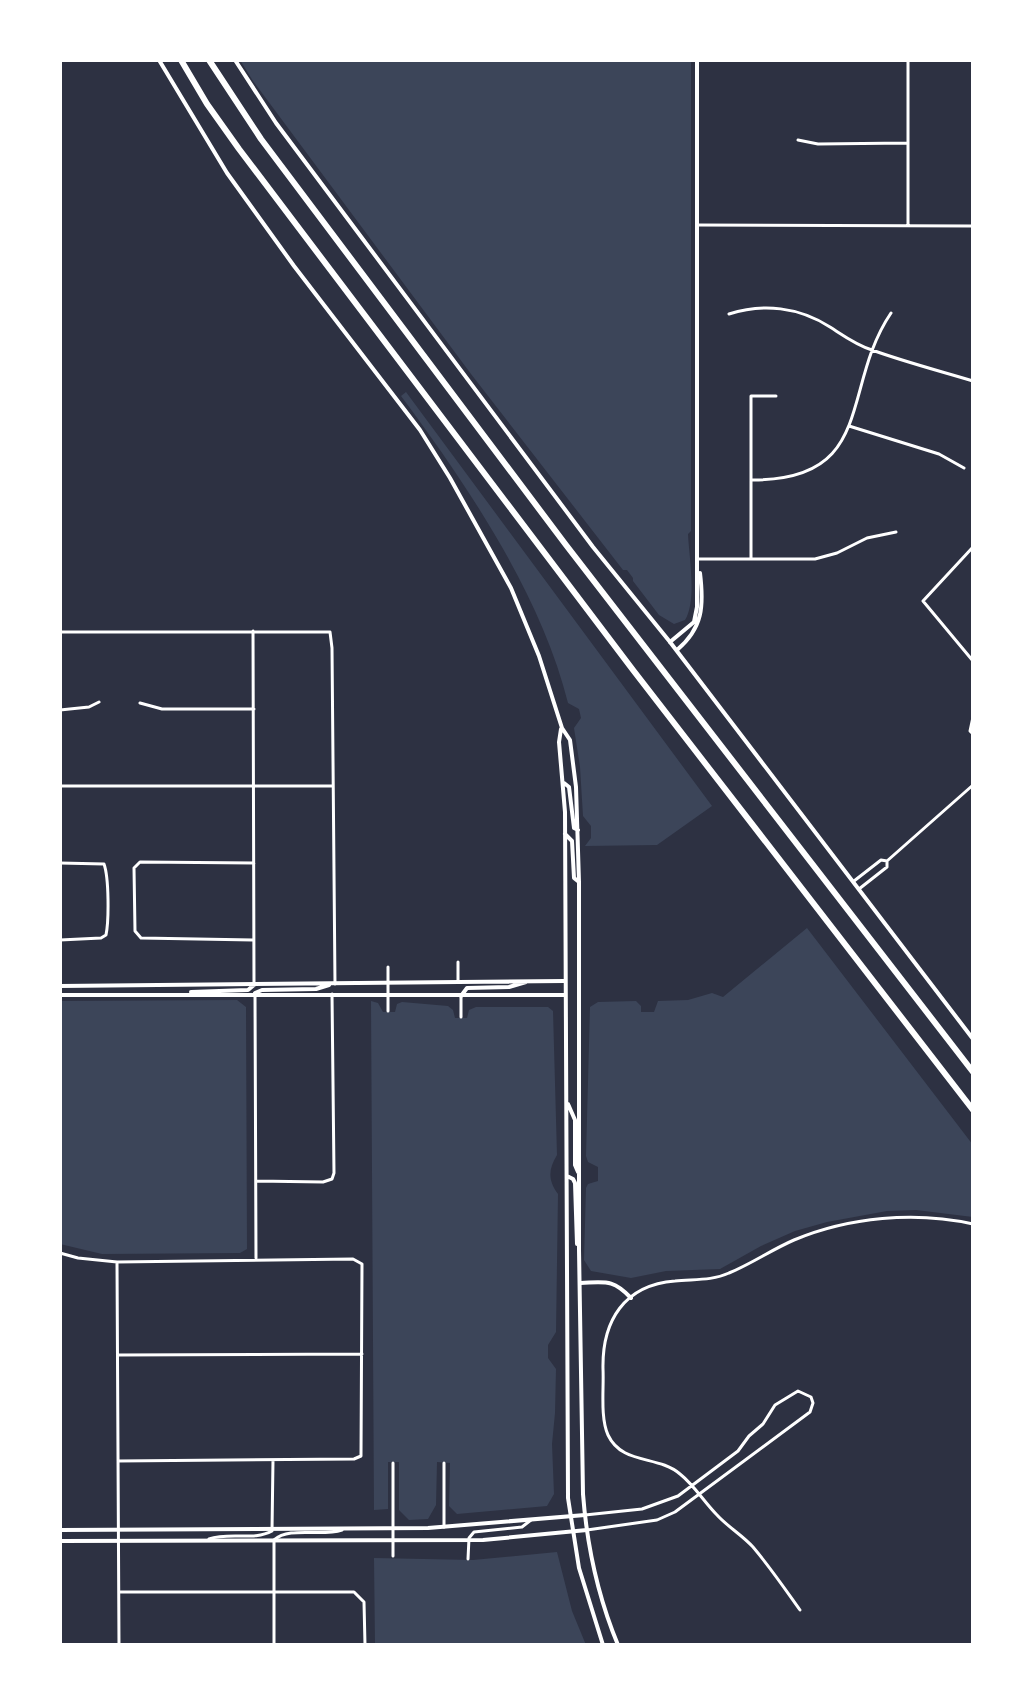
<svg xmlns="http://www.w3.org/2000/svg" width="1033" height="1705" font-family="'Titillium Web',sans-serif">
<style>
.green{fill:#3c4559}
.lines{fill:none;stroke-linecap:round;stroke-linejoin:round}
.minor{stroke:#fff;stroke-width:3}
.tertiary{stroke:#fff;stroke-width:4}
.secondary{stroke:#fff;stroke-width:4}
.motorway{stroke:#fff;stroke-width:6}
</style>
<rect width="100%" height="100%" fill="#2d3142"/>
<path class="green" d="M240,60H691V531L688,534C689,556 697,601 685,620L674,624L659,615L633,581V578L627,570H623L471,374L253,81Z
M406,392L712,806L657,845L585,846L591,838V826L583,816L580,767L574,728L581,718L579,709L568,703C541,594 467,485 401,396Z
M807,928L973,1145V1217L916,1210L887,1211L827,1222L795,1231L761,1246L720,1269L666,1271L631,1278L591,1271L584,1260L586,1188L588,1184L598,1181V1167L588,1162L586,1156L590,1007L598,1002L636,1001L641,1006V1012H654L658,1001L688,1000L712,993L723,997Z
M237,1000L246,1007L247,1249L240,1253L102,1254L60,1244V1001Z
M371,1001L378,1003L383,1012H395L397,1004L402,1002L448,1006L453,1010L455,1018H467L469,1010L476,1007H548L553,1011L557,1155C548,1170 548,1180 558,1194L556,1332L548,1345V1358L556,1369L555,1413L552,1444L554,1494L547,1506L457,1514L449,1506L450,1463L437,1462L436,1505L428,1519L409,1520L399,1510V1462H388V1509L374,1510Z
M557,1552L572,1611L586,1645H375L374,1558L473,1560Z"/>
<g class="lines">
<path class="minor" d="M908,60V226
M798,140L818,144L907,143
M697,225L973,226
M729,314C763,303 799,307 830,327C844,336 856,345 872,350C905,362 940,371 973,381
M849,426L939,454L964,468
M751,480C877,481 840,388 891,313
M973,547L923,601L973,661
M751,558V396H776
M698,559H815L837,553L867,538L896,532
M253,631L254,984
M60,632H330L332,648L335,984
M140,703L162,709H254
M60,710L89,707L99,702
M973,717L970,731L973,734
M60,786H332
M60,863L104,864C109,878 109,920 106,935L101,938L60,940
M854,881L881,860L887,861
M859,889L887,867V861L973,785
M253,940L141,938L135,931L134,868L140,862L254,863
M458,962V982
M388,967V1011
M255,994L256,1258
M461,997V1017
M256,1181L323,1182L332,1179L334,1173L332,994
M60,1253L78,1258L117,1262L353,1259L362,1264L361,1456L354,1459L118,1461
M117,1262L119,1645
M118,1355L362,1354
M393,1463V1556
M585,1515L642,1509L678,1496L738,1451L749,1436L763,1424L775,1405L798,1391L811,1397L813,1403L810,1412L675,1512L657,1520L587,1530
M444,1527V1463
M209,1539C229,1532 254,1541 272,1531L273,1460
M468,1559L469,1538L474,1532L522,1527L531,1520
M119,1592H354L364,1602L365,1645
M800,1610C785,1589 770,1567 753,1547C742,1535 728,1527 717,1515C704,1502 694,1485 680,1474C658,1455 622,1465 608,1435C600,1417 604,1388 603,1369C602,1321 624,1285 675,1281C693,1279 712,1281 729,1273C751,1264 771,1250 794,1240C849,1217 915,1211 973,1224
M274,1645V1540C290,1526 321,1537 342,1530"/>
<path class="tertiary" d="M235,60L276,123L359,234L593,547L670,642
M60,986L565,981
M191,992L248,990L254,985
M255,993L262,990L316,989L329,985
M60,995H565
M461,996L467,988L509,987L526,982
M581,1283C606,1282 613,1279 631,1298
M60,1530L428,1528L585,1515
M60,1541L483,1540L587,1530"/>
<path class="secondary" d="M159,60L227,173L294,266L420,430L450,478L511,588L539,656L562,728L570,740L576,787L579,882V1250L583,1494C587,1546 598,1597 618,1645
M697,60V607L694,622L670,642L973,1039
M677,650C703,628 704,606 700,573
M561,729L559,742L565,812L568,1498L579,1568L603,1645
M564,783L569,787L574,828L578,830
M565,834L572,841L574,878L579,882
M568,1104L575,1120V1165L578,1172
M567,1176L573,1179L575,1183L577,1244"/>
<path class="motorway" d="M181,60L207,104L239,149L633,670L973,1110
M209,60L261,139L566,545L973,1072"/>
</g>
<rect width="1033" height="1705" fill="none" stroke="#ffffff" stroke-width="124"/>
</svg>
